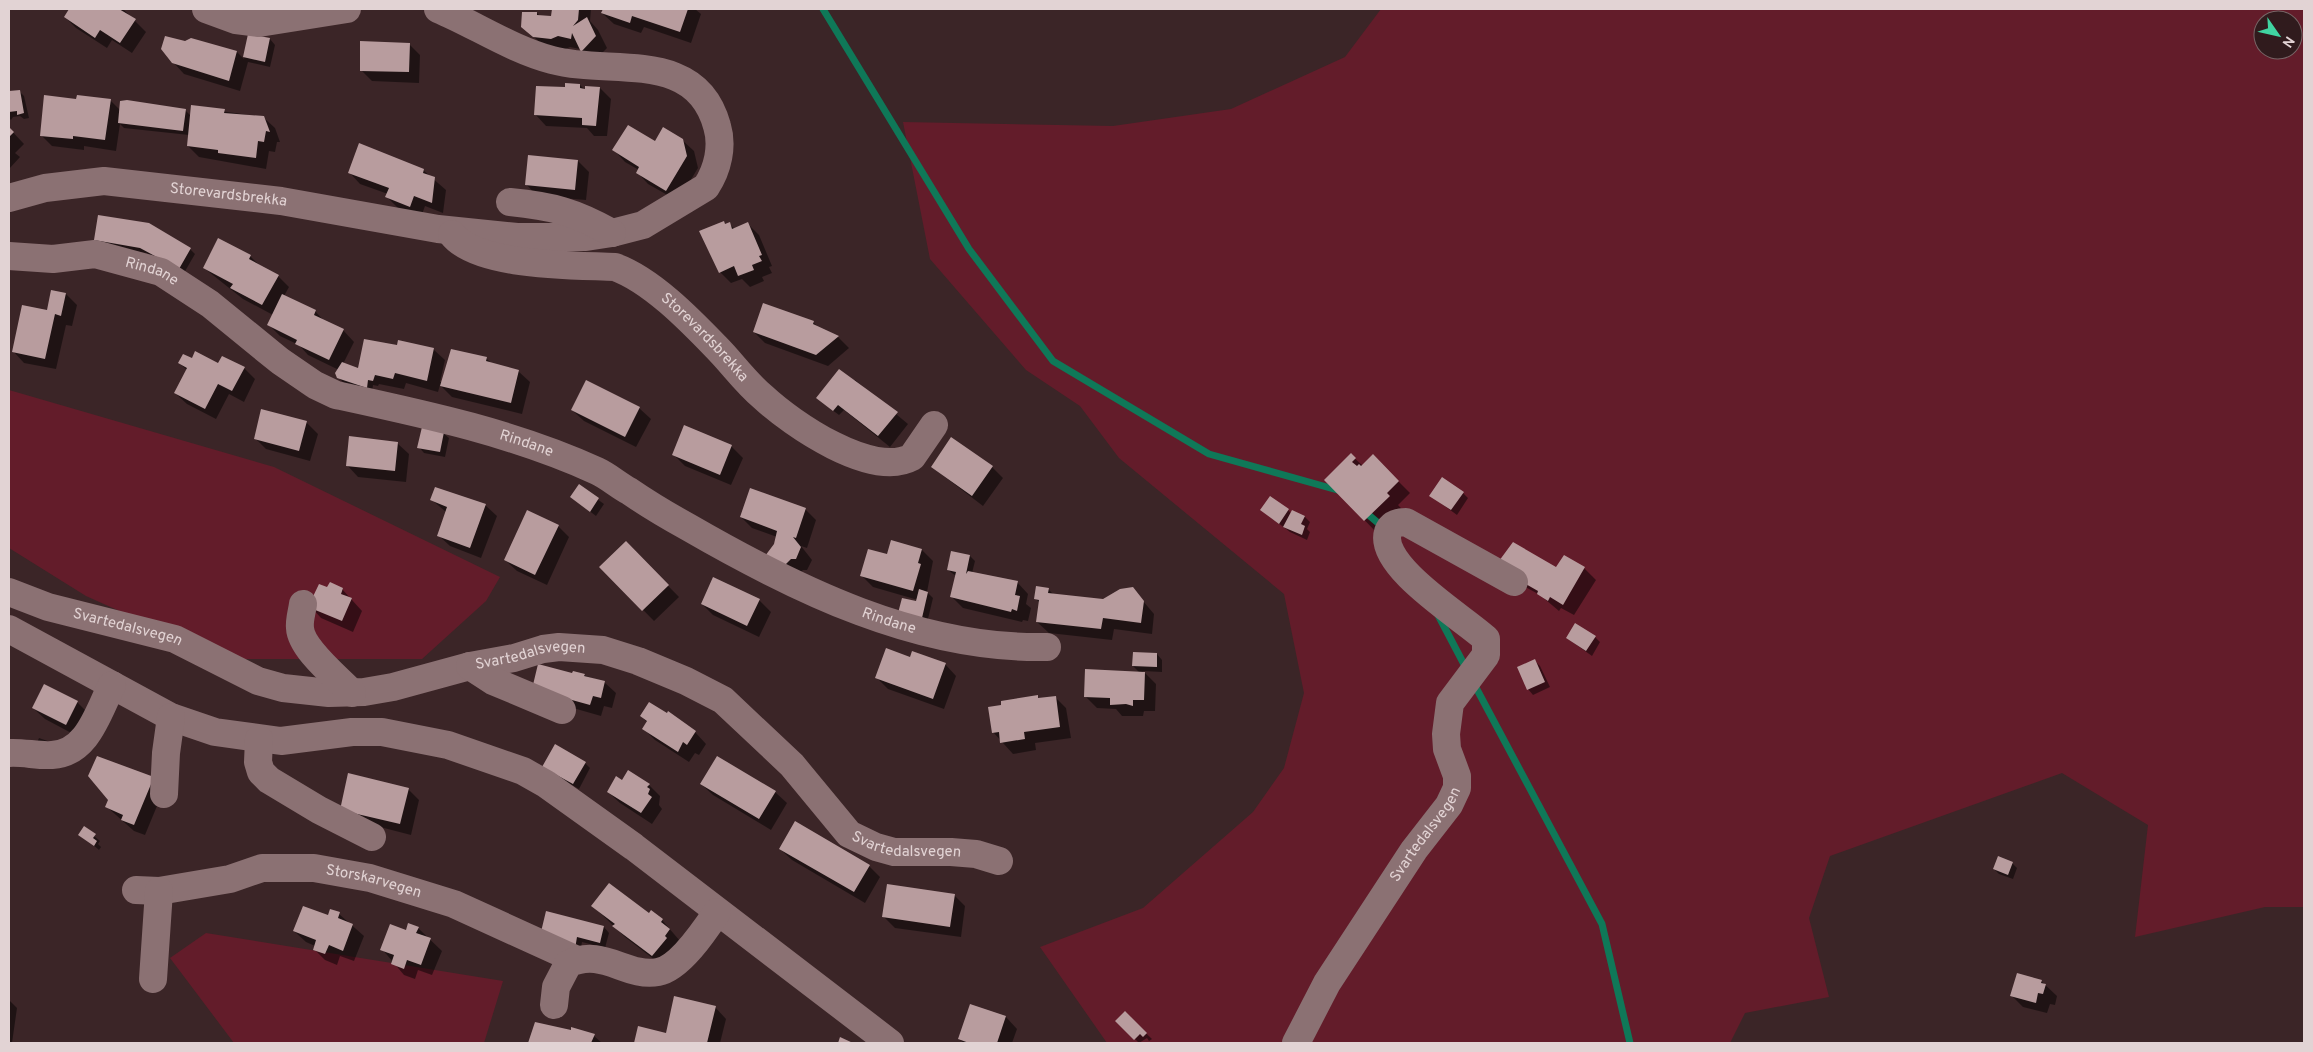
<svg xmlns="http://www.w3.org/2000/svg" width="2313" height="1052" font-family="Overpass,sans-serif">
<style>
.green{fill:#631c2a;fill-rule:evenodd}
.shadow{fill:#0007}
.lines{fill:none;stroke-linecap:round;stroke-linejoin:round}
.stream{stroke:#0f7858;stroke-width:7}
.building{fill:#b89c9e}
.minor{stroke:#8b7173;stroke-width:28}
.labels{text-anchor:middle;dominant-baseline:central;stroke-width:5;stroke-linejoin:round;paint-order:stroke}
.street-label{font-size:15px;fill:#e2d3d4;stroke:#301b1d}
</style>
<rect width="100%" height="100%" fill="#3b2527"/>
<path class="green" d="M1381,9H2304V907H2265L2135,937L2148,825L2062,773L1830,856L1809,918L1829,997L1745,1013L1730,1043H1107L1040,947L1143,908L1253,812L1284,768L1304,693L1284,594L1119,458L1080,406L1026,370L930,259L903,122L1113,126L1231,109L1345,57ZM2263,20H2293V50H2263Z
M9,390L274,467L500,577L486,601L422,659H227L86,596L9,548Z
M206,933L503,981L484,1043H234L170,958Z"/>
<path class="shadow" d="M70,9H123L146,32L132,53L112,40L107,48L76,28L65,17Z
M553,9H591L590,21L598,30L607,48L593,62L580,49L570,47L563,50L546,48L522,26L537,13L540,16L552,17Z
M604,9H695L701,14L691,43L644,27L641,33L614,24L602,13Z
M249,35L270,39L275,45L270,67L248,62L240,91L184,74L173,62L237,52L244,59Z
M409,44L420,55L419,83L372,81L361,70Z
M580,85L586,91L600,88L611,99L607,136H594L587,128L546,126L535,114Z
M19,91L24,96L29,118L24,119L20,116L13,117L11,120L9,118V93Z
M77,100H110L120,110H185L191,116L192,107L263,117L275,128L280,142H277L275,152L269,151L266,169L199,157L188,146L189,135L124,128L120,124L116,151L84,146V150L52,146L41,135Z
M9,128L24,144L15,153L20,157L9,169Z
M682,140L694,151L698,168L678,201L648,184L637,172L639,170L625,162L614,150Z
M578,161L589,172L586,200L537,196L526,184Z
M423,170L446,190L443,213L425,206L421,217L398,208L387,197L388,194L360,184L349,172Z
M729,224L735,229L748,224L759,235L772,266L769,267L772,273L762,277L764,281L750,287L742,279L731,283L720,272L726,225Z
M96,240L190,249L195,254L184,273L146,253L101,245Z
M250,256L261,267L278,276L289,287L284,296L315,311L325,322L343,330L354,342L343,364L357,370L398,347L433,349L445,360L440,382H442L486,358L492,364L518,371L530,382L522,414L452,397L440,385L438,392L406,383L404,389L379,384L378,386L373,385L372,393L344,383L338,377L339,370L308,355L299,345L280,336L269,325L273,315L243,299L204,268Z
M66,294L77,305L72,326L66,325L56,369L24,363L13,351Z
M813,322L820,329L838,337L849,348L828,366L765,343L754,332Z
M193,360L244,368L255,379L244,402L229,394L216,419L187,404L175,393L187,370L179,363Z
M855,380L908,424L890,447L844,410L839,415L823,403Z
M639,408L651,419L636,447L584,421L572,410Z
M306,422L318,434L310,461L266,449L255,438Z
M443,433L449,438L445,457L424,453L419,447Z
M397,443L409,454L406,482L358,477L347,465Z
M731,446L743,458L731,485L685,466L673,454Z
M1351,455L1363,466L1373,456L1410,493L1398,505L1401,508L1376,532L1326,480Z
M932,467H992L1003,478L983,506Z
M579,486L604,504L596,516L571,497Z
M1463,493L1468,498L1457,515L1431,496Z
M432,500L485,505L497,516L481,558L450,546L438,535L446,512Z
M805,509L816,520L807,548L801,546L812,560L807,570H803L795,577L778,567L777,537L752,528L741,517Z
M1261,510H1288L1291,513L1305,517L1310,522L1307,529L1310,532L1307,540L1290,532Z
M558,526L569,537L547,585L517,571L505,560Z
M626,543L679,597L654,621L601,567Z
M922,550L933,561L927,592L933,598L927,623L905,618L918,600L873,587L862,576L888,556Z
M970,556L975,561L972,573L1017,582L1028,594L1026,604L1031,608L1028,621L1023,620L1022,622L963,608L951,596L956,576L948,570Z
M1564,557L1584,568L1596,580L1574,615L1561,608L1559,611L1540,595L1511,579L1557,569Z
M714,579L759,600L771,612L759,637L713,615L702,604Z
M1132,588L1154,614L1152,634L1114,629L1112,640L1049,633L1037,622L1040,603L1036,599L1048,589L1054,595L1103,600Z
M328,589H342L362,611L353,632L321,618L310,606Z
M1595,637L1600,642L1592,656L1567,638Z
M1157,654L1162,660V672L1143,671L1156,684L1155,711H1144L1143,716H1122L1116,709L1097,708L1086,697L1140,673L1133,666Z
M910,658L945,664L956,676L944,709L888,689L876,677Z
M1535,661L1540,666L1550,687L1533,695L1528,689Z
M574,672L604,682L616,693L612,708L604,706L601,716L545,700Z
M1037,697L1040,699L1055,697L1066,708L1071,738L1035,743L1036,750L1013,754L993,732L1002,706Z
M77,702L88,713L77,736L45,719L33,708Z
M641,716L695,732L706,744L699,755L695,753L689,762L655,740L644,729L648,723Z
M39,738L56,744L35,747Z
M97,757L164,789L145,835L134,831L107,807L110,799Z
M717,757L775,792L787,803L771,830L713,795L701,784Z
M585,763L590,768L579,789L549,772Z
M349,775L408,789L419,800L411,835L353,820Z
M622,781L649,785L660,796L659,805L662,809L652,824L620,803L608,792Z
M84,828L100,841L98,844L101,847L99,850L84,837Z
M780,849L869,866L880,877L865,903L792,860Z
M2012,863L2017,868L2013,879L1999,874L1994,869Z
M954,895L965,906L961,937L895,928L883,916Z
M593,906L649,915L662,920L680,941L664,967L625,937Z
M547,912L604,927L609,933L605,948L582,942L580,954Z
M339,914L364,936L354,961L340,956L337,965L325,960L314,949L315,946L306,942L294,931Z
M418,928L442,951L432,975L418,970L415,979L404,975L382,949L407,931Z
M2041,981L2057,996L2055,1005L2050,1004L2047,1013L2023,1007L2012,996Z
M9,1000L17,1008L12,1043H9Z
M971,1005L1006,1017L1017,1029L1012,1043H964L959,1039Z
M715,1007L726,1019L720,1043H636L639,1028L666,1034Z
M1125,1013L1152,1039L1149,1041L1147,1038L1139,1043L1117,1021Z
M535,1023L594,1036L602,1043H530Z"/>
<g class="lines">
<path class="stream" d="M823,9L969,249L1053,361L1209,454L1341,491
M1364,511L1384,528
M1437,613L1467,670
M1473,682L1602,924L1630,1043"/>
</g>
<path class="building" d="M69,9H119L136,19L120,43L100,30L95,38L64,17Z
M552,9H579L578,20L573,26L587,17L596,36L581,52L572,33L571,39L558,36L551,39L533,37L521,27L522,12H537V15L551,16Z
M603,9H688L680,32L632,16L630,23L601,13Z
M248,34L270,38L265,62L243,57Z
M165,36L185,41L191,38L237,51L229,81L172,63L161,49Z
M360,41L410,43L409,72L360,71Z
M565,83L580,84V88L585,89V86L600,87L596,126L582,125V118L534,115L536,86L565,87Z
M20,90L24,113L17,115V111L9,112V91Z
M44,95L76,99L77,95L111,99L105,140L73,136V139L40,136Z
M127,100L186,109L183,131L118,123L120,101Z
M191,105L225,109L224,113L264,116L270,132L266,131L264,142L258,141L256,158L218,153V150L187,146Z
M628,125L655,141L663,127L683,139L687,156L666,191L636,173L639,167L612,150Z
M9,127L14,132L9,137Z
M359,143L424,169L423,173L435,177L432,203L414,196L410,207L385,197L389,188L348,173Z
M528,155L578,160L575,190L525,185Z
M98,215L149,223L191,248L179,269L140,248L94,240Z
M724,221L725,224L730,222L732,229L748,222L762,255L759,256L762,261L752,265L754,270L738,276L734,266L719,273L699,231Z
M218,238L251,255L249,259L279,275L262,305L230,288L233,284L203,268Z
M51,290L66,293L61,316L55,314L45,359L12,352L22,305L47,310Z
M282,294L316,310L314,315L344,329L329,360L295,344L297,340L267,325Z
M763,303L814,321L813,324L839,336L816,355L753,332Z
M364,339L397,345L398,340L434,348L427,381L395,373L393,379L375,375L373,381L368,380L367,388L337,378L335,373L342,362L358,368Z
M451,349L487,357L486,361L519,370L511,403L440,386Z
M195,351L218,363L222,356L245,367L232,391L218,384L205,409L174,393L187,368L178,363L183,354L192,358Z
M839,369L898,412L878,436L838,405L833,411L816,398Z
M586,380L640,407L625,437L571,410Z
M261,409L307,421L299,451L254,439Z
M684,425L732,445L720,475L672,455Z
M422,427L444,432L440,452L417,448Z
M349,436L398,442L395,471L346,466Z
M951,437L993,466L972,496L931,467Z
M1351,453L1356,458L1352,462L1357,466L1359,464L1361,466L1373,454L1399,481L1387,493L1390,496L1364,521L1324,480Z
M1442,477L1464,492L1451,510L1429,496Z
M579,484L599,498L590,512L570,497Z
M435,487L486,504L470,548L437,536L447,507L430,500Z
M750,488L806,508L796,538L793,537L801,547L796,559H791L783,567L765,556L774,544L777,531L740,517Z
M1270,496L1289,509L1279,524L1260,510Z
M527,510L559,525L535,575L504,560Z
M1292,510L1305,516L1301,524L1305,526L1302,535L1283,527Z
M891,540L922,549L918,563L921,564L913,591L860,576L868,549L887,554Z
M626,541L669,585L642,611L599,567Z
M1513,542L1556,567L1564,555L1585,567L1563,605L1550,597L1548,601L1537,594L1538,591L1498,568L1499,561Z
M951,551L970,555L966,574L968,571L1018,581L1015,595L1020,596L1017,611L1012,609L1011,612L950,597L956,572L947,570Z
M713,577L760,599L747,626L701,604Z
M330,582L343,588L341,594L352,598L342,621L308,607L319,584L327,587Z
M1036,586L1049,588L1048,593L1103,599L1120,589L1133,587L1144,601L1141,623L1103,618L1101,629L1036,622L1039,600L1034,599Z
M919,589L928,592L922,618L898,613L902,598L916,601Z
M1575,623L1596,636L1586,651L1566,638Z
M886,648L910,657L912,651L946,663L933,699L875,678Z
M1133,652L1157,653V667L1132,666Z
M1535,659L1545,682L1527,690L1517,667Z
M538,664L572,673L573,671L585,674L584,676L605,681L601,698L593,696L590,705L532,689Z
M1085,669L1145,672L1144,700H1133V706L1126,704L1110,705V698L1084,697Z
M44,684L78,701L66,725L32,708Z
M1038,695V698L1056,696L1060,727L1024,732L1025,739L1000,743L999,732L992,733L988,707L1001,705V701Z
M649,702L667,713L668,711L696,731L687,745L683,742L678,752L642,729L647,721L640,716Z
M555,744L586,762L573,784L542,767Z
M97,756L154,777L134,825L121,820L123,815L105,807L108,800L88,776Z
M717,756L776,791L759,819L700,784Z
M628,770L650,784L647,787L650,789L648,794L652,797L641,813L607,792L616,776L622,780Z
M348,773L409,788L400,824L340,810Z
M795,821L870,865L854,892L779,849Z
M84,826L96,834L93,838L97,841L94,846L78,835Z
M1998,856L2013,862L2008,875L1993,869Z
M609,883L649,913L651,910L663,919L661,922L670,929L665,936L667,938L652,956L612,926L615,924L591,906Z
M887,884L955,894L950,927L882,917Z
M303,906L328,915L330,909L340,912L338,918L353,924L343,951L329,945L325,954L313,950L316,940L293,931Z
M546,911L604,926L600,943L577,937L575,949L540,936Z
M408,923L419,927L416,933L431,938L421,965L407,960L404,969L391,964L394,955L380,950L390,924L406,930Z
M2017,973L2042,980L2041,983L2046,984L2043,994L2038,993L2036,1003L2010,996Z
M674,996L716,1006L707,1043H634L638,1026L666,1033Z
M970,1004L1006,1016L997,1043H969L958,1039Z
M1125,1011L1147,1033L1143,1037L1140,1034L1134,1040L1115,1021Z
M535,1022L571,1030V1027L595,1034L591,1043H528Z
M840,1037L853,1043H838Z"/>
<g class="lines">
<g class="minor">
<path d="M206,9L236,20L259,23L347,9"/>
<path id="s1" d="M9,198L45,188L104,181L281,201L438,229L517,237H586L612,233L643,225L706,187C718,169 723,146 717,126C696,48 611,76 552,60C511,49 476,25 438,9"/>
<path d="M510,202C552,206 575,212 612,233"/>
<path id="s2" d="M452,234C477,267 576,265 615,267C651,280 689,319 716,347C732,363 745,382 763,397C792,424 872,479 912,457L934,425"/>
<path id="s3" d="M9,256L53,259L95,254L161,272L210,304L280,361L315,385L336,395C424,414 514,433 597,471C608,476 618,485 629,491C648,504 668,516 688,527C797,590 919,650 1047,647"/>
<path id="s4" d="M9,592L48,607L175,639L258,681L283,688L329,693L364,692L393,687L470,666L514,658L543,649L559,647L603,650L638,661L686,681L723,700L792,765L849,834L876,847L894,852H951L976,854L999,861"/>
<path d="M303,604C302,612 299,620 300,628C301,649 337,677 352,693"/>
<path d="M9,629L171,717L215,732L281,741L352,732H382L448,745L523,771L546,784L634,847L890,1043"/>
<path d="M470,666L493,681L562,710"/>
<path d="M259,739L258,762L261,772L269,780L319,810L372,837"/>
<path d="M9,753C23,752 38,756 52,755C88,753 98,712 112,685"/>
<path d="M164,794L166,753L171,717"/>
<path id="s5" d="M136,890L159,891L230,879L262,868H314L370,878L454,904L577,960"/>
<path d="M153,979L159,891"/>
<path d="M554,1005L556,987L568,964C603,947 626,978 658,972C680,968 705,930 717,912"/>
<path id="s6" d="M1296,1043L1327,983L1414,850L1449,805L1457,788V776L1447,749L1446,734L1450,703L1486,655V639C1465,619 1377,566 1388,532C1391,524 1398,522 1406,522L1514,582"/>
</g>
</g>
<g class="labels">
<g class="street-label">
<text stroke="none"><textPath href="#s1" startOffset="222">Storevardsbrekka</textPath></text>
<text stroke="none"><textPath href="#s3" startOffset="146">Rindane</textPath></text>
<text stroke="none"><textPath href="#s2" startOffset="285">Storevardsbrekka</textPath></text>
<text stroke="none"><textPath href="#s3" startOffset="566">Rindane</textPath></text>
<text stroke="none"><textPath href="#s3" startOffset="971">Rindane</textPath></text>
<text stroke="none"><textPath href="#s4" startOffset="124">Svartedalsvegen</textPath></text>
<text stroke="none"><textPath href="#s4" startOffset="544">Svartedalsvegen</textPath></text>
<text stroke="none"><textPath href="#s6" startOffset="246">Svartedalsvegen</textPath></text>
<text stroke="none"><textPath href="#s4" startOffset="992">Svartedalsvegen</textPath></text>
<text stroke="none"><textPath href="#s5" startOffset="242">Storskarvegen</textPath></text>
</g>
</g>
<rect width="2313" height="1052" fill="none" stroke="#e2d3d4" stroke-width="20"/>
<g transform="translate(2278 35) rotate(124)"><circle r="24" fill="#301b1d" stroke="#776566"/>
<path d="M0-4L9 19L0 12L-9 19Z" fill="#40d4a1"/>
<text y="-8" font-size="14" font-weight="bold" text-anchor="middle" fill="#e2d3d4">N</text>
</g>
</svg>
